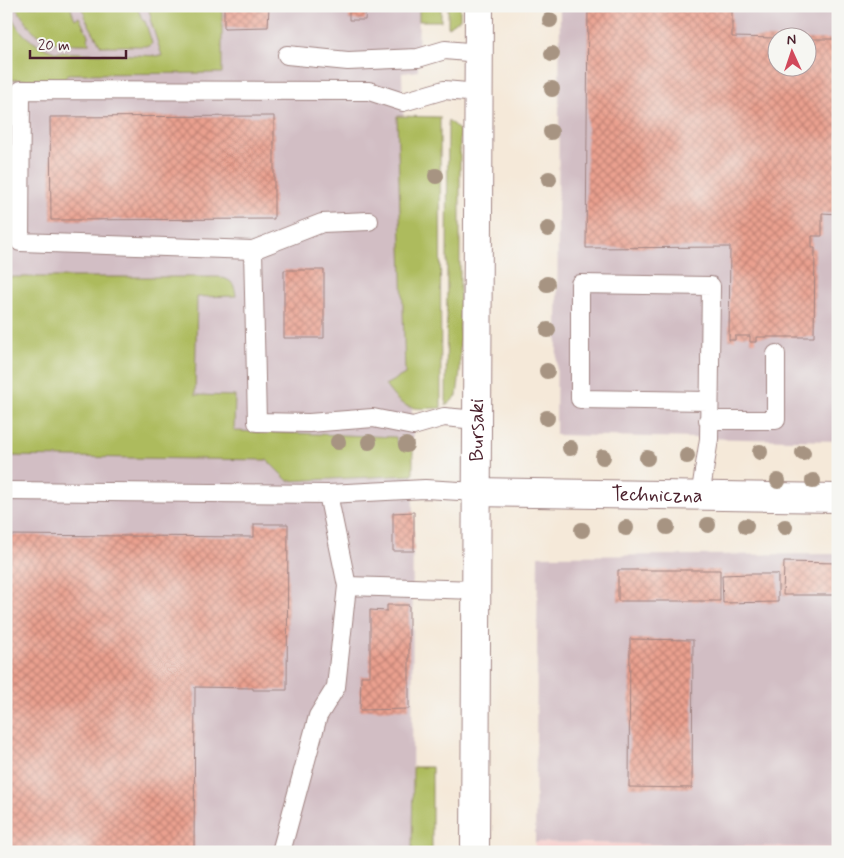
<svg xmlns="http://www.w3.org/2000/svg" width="844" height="858" font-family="Mynerve,sans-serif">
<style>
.built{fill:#f7d0ce}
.industrial{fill:#d2bec4;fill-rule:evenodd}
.grass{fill:#adbb5d;stroke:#7c6d44}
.building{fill:url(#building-cross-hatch)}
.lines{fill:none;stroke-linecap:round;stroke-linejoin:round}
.service-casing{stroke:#a08482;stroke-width:20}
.minor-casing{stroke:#a08482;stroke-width:30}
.service{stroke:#fff;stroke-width:18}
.minor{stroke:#fff;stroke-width:28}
.tree{fill:#a79482}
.labels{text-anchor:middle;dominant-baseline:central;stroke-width:4;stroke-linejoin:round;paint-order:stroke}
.street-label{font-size:20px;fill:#4a1f2b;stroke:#f6f6f2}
</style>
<defs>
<pattern id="building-cross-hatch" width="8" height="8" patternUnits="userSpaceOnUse" patternTransform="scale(1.25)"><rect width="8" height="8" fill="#eaa08f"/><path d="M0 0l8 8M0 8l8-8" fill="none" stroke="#c08275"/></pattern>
</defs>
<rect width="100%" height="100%" fill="#f6f6f2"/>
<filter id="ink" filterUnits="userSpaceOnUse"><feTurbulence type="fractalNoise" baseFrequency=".02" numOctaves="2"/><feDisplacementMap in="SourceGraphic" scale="10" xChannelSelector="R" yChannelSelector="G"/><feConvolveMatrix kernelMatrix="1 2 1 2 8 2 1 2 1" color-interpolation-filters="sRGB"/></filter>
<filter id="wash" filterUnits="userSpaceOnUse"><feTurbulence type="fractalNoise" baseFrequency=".0096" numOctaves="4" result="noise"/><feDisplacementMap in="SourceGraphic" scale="20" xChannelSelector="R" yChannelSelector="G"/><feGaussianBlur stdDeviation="1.12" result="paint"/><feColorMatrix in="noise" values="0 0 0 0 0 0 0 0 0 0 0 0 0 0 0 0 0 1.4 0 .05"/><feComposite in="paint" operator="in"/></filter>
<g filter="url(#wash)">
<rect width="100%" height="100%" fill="#f5e9d9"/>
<path class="built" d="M535,842L838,848V852H535Z"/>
<path class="industrial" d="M6,6H419L418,71L402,73L413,445L412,852H6Z
M560,6H838V441L556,435ZM776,38H806V68H776Z
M838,554V848L535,842L538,556Z"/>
<path class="grass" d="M6,6H8C15,31 31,44 55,52L162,56L150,19L151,18L148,6H222V73L68,74L65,79L6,80Z
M15,6H74L71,9L75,19L79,17L88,35L89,44C44,44 40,44 15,6Z
M80,6H147L138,9L143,21H145L152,43L150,46H101L84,16L85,14Z
M419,6H441V21H419Z
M448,6H460V19L448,27Z
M397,116L440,117L441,408C411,409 403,411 385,385L405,374Z
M448,120L459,130L460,136V372L457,396L446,406Z
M6,277H219C232,280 235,284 236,296L197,297L195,395L235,396L234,431L396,437L397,444L413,445V475L288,481L267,460L6,456Z
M413,767H432V852H412Z"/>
<g id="blocks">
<path class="building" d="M224,6H269L268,27L224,28Z
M349,6H366L365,20H349Z
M588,6H732V37L776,38V68H806V39H838V214L822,213V236H812V248H815L814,337H756V342H750V336H735V340H729L730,247L586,248Z
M274,116V219L51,220L50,117Z
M284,270H324V338H284Z
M414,512V551H393V513Z
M254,524H288L287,690H253V688L195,687L194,852H6V535L254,537Z
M784,562L838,563V595H783Z
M618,570H720V601H618Z
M750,574H778V602L723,603L722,575Z
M387,605H409V709L360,710L361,676H370V610L387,611Z
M630,639L693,640L692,788L629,787Z"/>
</g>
</g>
<g filter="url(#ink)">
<use href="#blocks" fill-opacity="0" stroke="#a08482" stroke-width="1"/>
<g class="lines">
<g class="service-casing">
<path id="service" d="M287,55L348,61L418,58L445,50L479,53
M369,221L322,223L253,250L257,422L309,423L373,418L413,426L444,417L477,420
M253,250L20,242L21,90L369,91L403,102L444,90L479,93
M708,420H776V354
M6,491L328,494L425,489L477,492
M700,497L709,439L711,286L580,284V399L708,401
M347,586L477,590
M281,852L318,716L336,687L347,586L328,494"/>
</g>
<g class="minor-casing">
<g id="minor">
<path id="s1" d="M477,492L838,498"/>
<path id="s2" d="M475,852L479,6"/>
</g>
</g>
<use href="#service" class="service"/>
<use href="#minor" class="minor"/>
</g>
<g class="tree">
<circle cx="550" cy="20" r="8"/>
<circle cx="552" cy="54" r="8"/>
<circle cx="552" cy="89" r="8"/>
<circle cx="551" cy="132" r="8"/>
<circle cx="436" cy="176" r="8"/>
<circle cx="549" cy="179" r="8"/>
<circle cx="548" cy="229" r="8"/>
<circle cx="547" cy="284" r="8"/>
<circle cx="548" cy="330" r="8"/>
<circle cx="547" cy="371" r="8"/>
<circle cx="547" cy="418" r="8"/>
<circle cx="338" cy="442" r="8"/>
<circle cx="369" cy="442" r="8"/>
<circle cx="406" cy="445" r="8"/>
<circle cx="570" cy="448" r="8"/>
<circle cx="760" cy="452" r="8"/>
<circle cx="803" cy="453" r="8"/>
<circle cx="687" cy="456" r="8"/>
<circle cx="603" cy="457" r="8"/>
<circle cx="647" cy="458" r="8"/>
<circle cx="778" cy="481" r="8"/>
<circle cx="813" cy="481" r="8"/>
<circle cx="708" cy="525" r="8"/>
<circle cx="746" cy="526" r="8"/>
<circle cx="667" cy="527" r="8"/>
<circle cx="785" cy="527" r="8"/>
<circle cx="626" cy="528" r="8"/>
<circle cx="582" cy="530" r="8"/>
</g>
</g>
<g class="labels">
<g class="street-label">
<text stroke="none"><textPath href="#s2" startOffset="422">Bursaki</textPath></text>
<text stroke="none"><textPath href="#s1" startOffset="180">Techniczna</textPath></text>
</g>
</g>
<rect width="844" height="858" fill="none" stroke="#f6f6f2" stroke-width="25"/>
<g transform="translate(792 52) rotate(357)"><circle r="24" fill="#f6f6f2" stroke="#b1a0a2"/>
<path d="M0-4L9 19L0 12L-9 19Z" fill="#d1495b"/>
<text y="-8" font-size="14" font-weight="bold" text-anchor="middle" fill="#4a1f2b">N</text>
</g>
<path d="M30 50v8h96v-8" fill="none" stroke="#4a1f2b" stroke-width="2.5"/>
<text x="38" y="50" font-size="15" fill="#4a1f2b" stroke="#f6f6f2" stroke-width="4" paint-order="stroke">20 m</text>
</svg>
